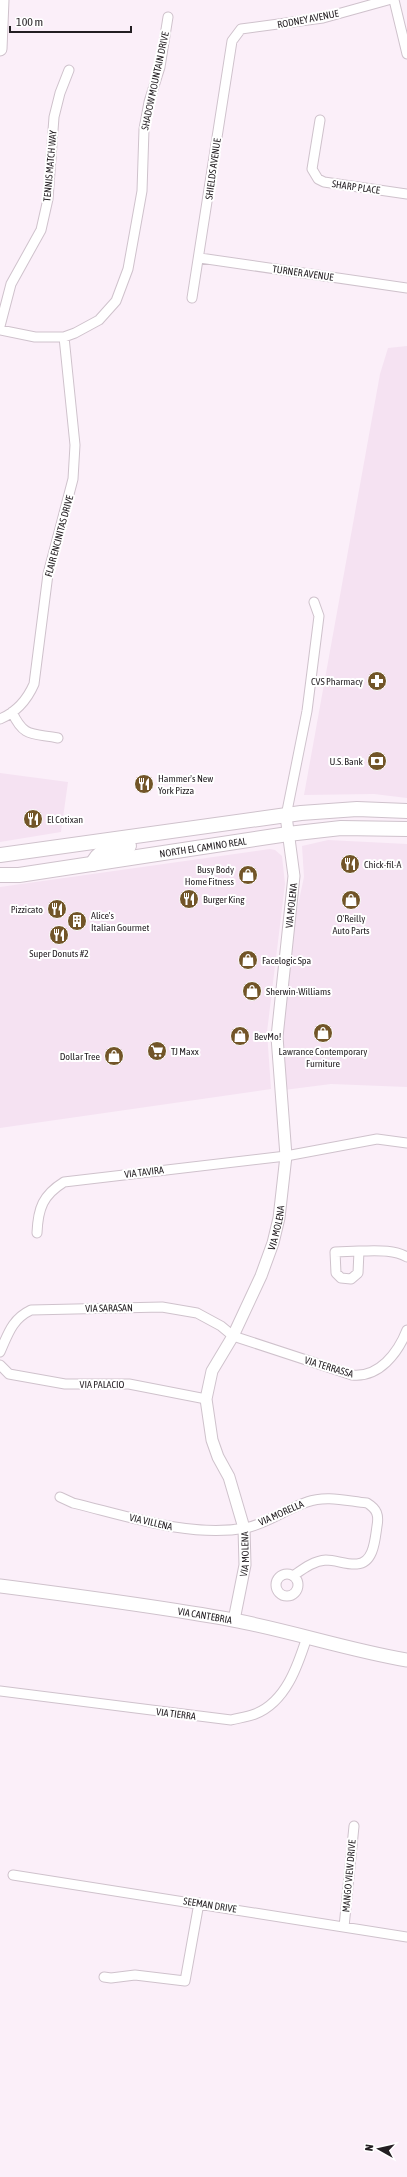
<svg xmlns="http://www.w3.org/2000/svg" width="407" height="2177" font-family="'Asap Condensed',sans-serif">
<style>
.built{fill:#f5e2f2}
.lines{fill:none;stroke-linecap:round;stroke-linejoin:round}
.minor-casing{stroke:#cfc2cc;stroke-width:11}
.tertiary-casing{stroke:#cfc2cc;stroke-width:13}
.secondary-casing{stroke:#cfc2cc;stroke-width:15}
.primary-casing{stroke:#cfc2cc;stroke-width:16}
.minor{stroke:#fff;stroke-width:9}
.tertiary{stroke:#fff;stroke-width:11}
.secondary{stroke:#fff;stroke-width:13}
.primary{stroke:#fff;stroke-width:14}
.labels{text-anchor:middle;dominant-baseline:central;stroke-width:4;stroke-linejoin:round;paint-order:stroke}
.street-label{font-size:10px;fill:#231e22;stroke:#fff}
.poi-label{font-size:10px;fill:#231e22;stroke:#fff;text-anchor:start}
</style>
<rect width="100%" height="100%" fill="#fbeff9"/>
<path class="built" d="M407,346V798L374,794L304,795L380,374L388,348Z
M0,773L68,782L61,832L0,842Z
M328,840L407,844V1087L331,1084L284,1090L281,1026L293,928L304,877L302,846Z
M270,849L275,850L282,856L285,884L267,1032L271,1089L0,1128V887Z"/>
<g class="lines">
<g class="minor-casing">
<path id="minor" d="M394,0L407,54
M320,120L312,169L318,179L324,182L407,194
M200,258L407,288
M192,298L232,41L241,29L323,18L388,0
M0,326L11,284L41,230L48,199L54,117L60,93L69,70
M0,330L35,337H64L75,333L99,320L116,301L128,269L142,191L144,129L149,102L160,67L168,17
M12,712C24,738 32,733 58,738
M0,719C17,712 27,700 34,684L48,574L73,479L75,445L64,337
M286,816L307,711L319,616L314,602
M37,1233C38,1208 43,1195 64,1182L286,1156L377,1139L407,1143
M359,1251L358,1273L351,1279L341,1278L336,1273L335,1252Z
M359,1251C375,1251 392,1249 407,1257
M0,1352C8,1334 12,1319 31,1310L162,1307L197,1313L221,1326L233,1336L352,1375C379,1378 398,1353 407,1330
M0,1365L9,1374L65,1384H129L206,1399
M60,1497L73,1503C127,1516 190,1538 246,1528C268,1523 286,1509 307,1502C326,1495 347,1501 367,1503C377,1509 379,1515 377,1526C375,1539 374,1563 357,1564C347,1565 336,1560 326,1560C313,1561 303,1569 293,1576
M276 1585a11 11 0 1 1 22 0a11 11 0 1 1-22 0Z
M0,1691L231,1720C239,1718 247,1717 255,1714C286,1702 298,1665 307,1637
M13,1875L407,1937
M344,1927L354,1826
M104,1977L111,1978L135,1975L185,1981L199,1903"/>
</g>
<g class="tertiary-casing">
<g id="tertiary">
<path id="s1" d="M234,1620L245,1565L244,1528L229,1477L218,1457L212,1440L206,1399L212,1371L233,1336L261,1276L273,1243L279,1218L286,1156L277,1037L294,876L286,816"/>
</g>
</g>
<g class="secondary-casing">
<g id="secondary">
<path d="M0,49L2,0"/>
<path id="s2" d="M0,1586C78,1596 156,1606 233,1620C292,1631 348,1650 407,1660"/>
</g>
</g>
<g class="primary-casing">
<g id="primary">
<path d="M0,855L301,813L357,809L407,811"/>
<path d="M93,864C98,848 115,849 129,846"/>
<path id="s3" d="M0,875H19L288,834L341,828L407,829"/>
</g>
</g>
<use href="#minor" class="minor"/>
<use href="#tertiary" class="tertiary"/>
<use href="#secondary" class="secondary"/>
<use href="#primary" class="primary"/>
</g>
<defs>
<g id="pharmacy-disc" transform="scale(1)"><circle r="9.5" fill="#725528" stroke="#fff"/><path d="M-2-6h4v4h4v4h-4v4h-4v-4h-4v-4h4Z" fill="#fff"/></g>
<g id="bank-disc" transform="scale(1)"><circle r="9.5" fill="#725528" stroke="#fff"/><path d="M-6-4H6V4H-6ZM0-2.3a2.3 2.3 0 1 0 0 4.6a2.3 2.3 0 1 0 0-4.6Z" fill="#fff"/></g>
<g id="restaurant-disc" transform="scale(1)"><circle r="9.5" fill="#725528" stroke="#fff"/><path d="M-5-6h1v4h1v-4h1v4h1v-4h1v5L-1.5 .5V6h-2V.5L-5-1ZM5-6V6H3V1.5H1.5Q1.5-4 5-6Z" fill="#fff"/></g>
<g id="shop-disc" transform="scale(1)"><circle r="9.5" fill="#725528" stroke="#fff"/><path d="M-5-2.5h2.3a2.7 3.5 0 0 1 5.4 0H5L5.5 6h-11ZM-1.5-2.5h3a1.5 2.3 0 0 0-3 0Z" fill="#fff"/></g>
<g id="building-disc" transform="scale(1)"><circle r="9.5" fill="#725528" stroke="#fff"/><path d="M-4-6H4V6H1V3H-1V6H-4ZM-2.5-4.3h1.7v1.8h-1.7ZM.8-4.3h1.7v1.8H.8ZM-2.5-1h1.7V.8h-1.7ZM.8-1h1.7V.8H.8Z" fill="#fff"/></g>
<g id="supermarket-disc" transform="scale(1)"><circle r="9.5" fill="#725528" stroke="#fff"/><path d="M-6-5.5h2.5l.6 2H6L4.5 2H-2.5L-4.4-4H-6ZM-1.5 3.2a1.3 1.3 0 1 0 .1 0ZM3 3.2a1.3 1.3 0 1 0 .1 0Z" fill="#fff"/></g>
</defs>
<g fill-rule="evenodd">
<use href="#pharmacy-disc" x="377" y="681"/>
<use href="#bank-disc" x="377" y="761"/>
<use href="#restaurant-disc" x="144" y="784"/>
<use href="#restaurant-disc" x="33" y="819"/>
<use href="#restaurant-disc" x="350" y="864"/>
<use href="#shop-disc" x="248" y="875"/>
<use href="#restaurant-disc" x="189" y="899"/>
<use href="#shop-disc" x="351" y="900"/>
<use href="#restaurant-disc" x="57" y="909"/>
<use href="#building-disc" x="77" y="921"/>
<use href="#restaurant-disc" x="59" y="935"/>
<use href="#shop-disc" x="248" y="960"/>
<use href="#shop-disc" x="252" y="991"/>
<use href="#shop-disc" x="323" y="1033"/>
<use href="#shop-disc" x="240" y="1036"/>
<use href="#supermarket-disc" x="157" y="1051"/>
<use href="#shop-disc" x="114" y="1056"/>
</g>
<g class="labels">
<g class="street-label">
<text transform="translate(308 19) rotate(-11)">RODNEY AVENUE</text>
<text transform="translate(155 81) rotate(-78)">SHADOW MOUNTAIN DRIVE</text>
<text transform="translate(50 166) rotate(-85)">TENNIS MATCH WAY</text>
<text transform="translate(213 169) rotate(-82)">SHIELDS AVENUE</text>
<text transform="translate(356 187) rotate(8)">SHARP PLACE</text>
<text transform="translate(303 273) rotate(8)">TURNER AVENUE</text>
<text transform="translate(59 536) rotate(-75)">FLAIR ENCINITAS DRIVE</text>
<text stroke="none"><textPath href="#s3" startOffset="205">NORTH EL CAMINO REAL</textPath></text>
<text stroke="none"><textPath href="#s1" startOffset="739">VIA MOLENA</textPath></text>
<text transform="translate(144 1172) rotate(-7)">VIA TAVIRA</text>
<text stroke="none"><textPath href="#s1" startOffset="415">VIA MOLENA</textPath></text>
<text transform="translate(109 1308) rotate(-1)">VIA SARASAN</text>
<text transform="translate(329 1367) rotate(17)">VIA TERRASSA</text>
<text x="102" y="1384">VIA PALACIO</text>
<text transform="translate(281 1513) rotate(-24)">VIA MORELLA</text>
<text transform="translate(151 1522) rotate(13)">VIA VILLENA</text>
<text stroke="none"><textPath href="#s1" startOffset="67">VIA MOLENA</textPath></text>
<text stroke="none"><textPath href="#s2" startOffset="207">VIA CANTEBRIA</textPath></text>
<text transform="translate(176 1714) rotate(7)">VIA TIERRA</text>
<text transform="translate(349 1876) rotate(-85)">MANGO VIEW DRIVE</text>
<text transform="translate(210 1905) rotate(9)">SEEMAN DRIVE</text>
</g>
<g class="poi-label">
<text x="363" y="681" text-anchor="end">CVS Pharmacy</text>
<text x="363" y="761" text-anchor="end">U.S. Bank</text>
<text x="158" y="778">Hammer's New<tspan x="158" dy="12">York Pizza</tspan></text>
<text x="47" y="819">El Cotixan</text>
<text x="364" y="864">Chick-fil-A</text>
<text x="234" y="869" text-anchor="end">Busy Body<tspan x="234" dy="12">Home Fitness</tspan></text>
<text x="203" y="899">Burger King</text>
<text x="43" y="909" text-anchor="end">Pizzicato</text>
<text x="91" y="915">Alice's<tspan x="91" dy="12">Italian Gourmet</tspan></text>
<text x="351" y="918" text-anchor="middle">O'Reilly<tspan x="351" dy="12">Auto Parts</tspan></text>
<text x="59" y="953" text-anchor="middle">Super Donuts #2</text>
<text x="262" y="960">Facelogic Spa</text>
<text x="266" y="991">Sherwin-Williams</text>
<text x="254" y="1036">BevMo!</text>
<text x="171" y="1051">TJ Maxx</text>
<text x="323" y="1051" text-anchor="middle">Lawrance Contemporary<tspan x="323" dy="12">Furniture</tspan></text>
<text x="100" y="1056" text-anchor="end">Dollar Tree</text>
</g>
</g>
<g transform="translate(379 2149) rotate(278)" stroke="#ffffff" stroke-width="3" paint-order="stroke">
<path d="M0-3L7 15L0 10L-7 15Z" fill="#231e22"/>
<text y="-6" font-size="11" font-weight="bold" text-anchor="middle" fill="#231e22">N</text>
</g>
<path d="M10 26v6h121v-6" fill="none" stroke="#231e22" stroke-width="2"/>
<text x="16" y="26" font-size="12" fill="#231e22" stroke="#ffffff" stroke-width="3" paint-order="stroke">100 m</text>
</svg>
